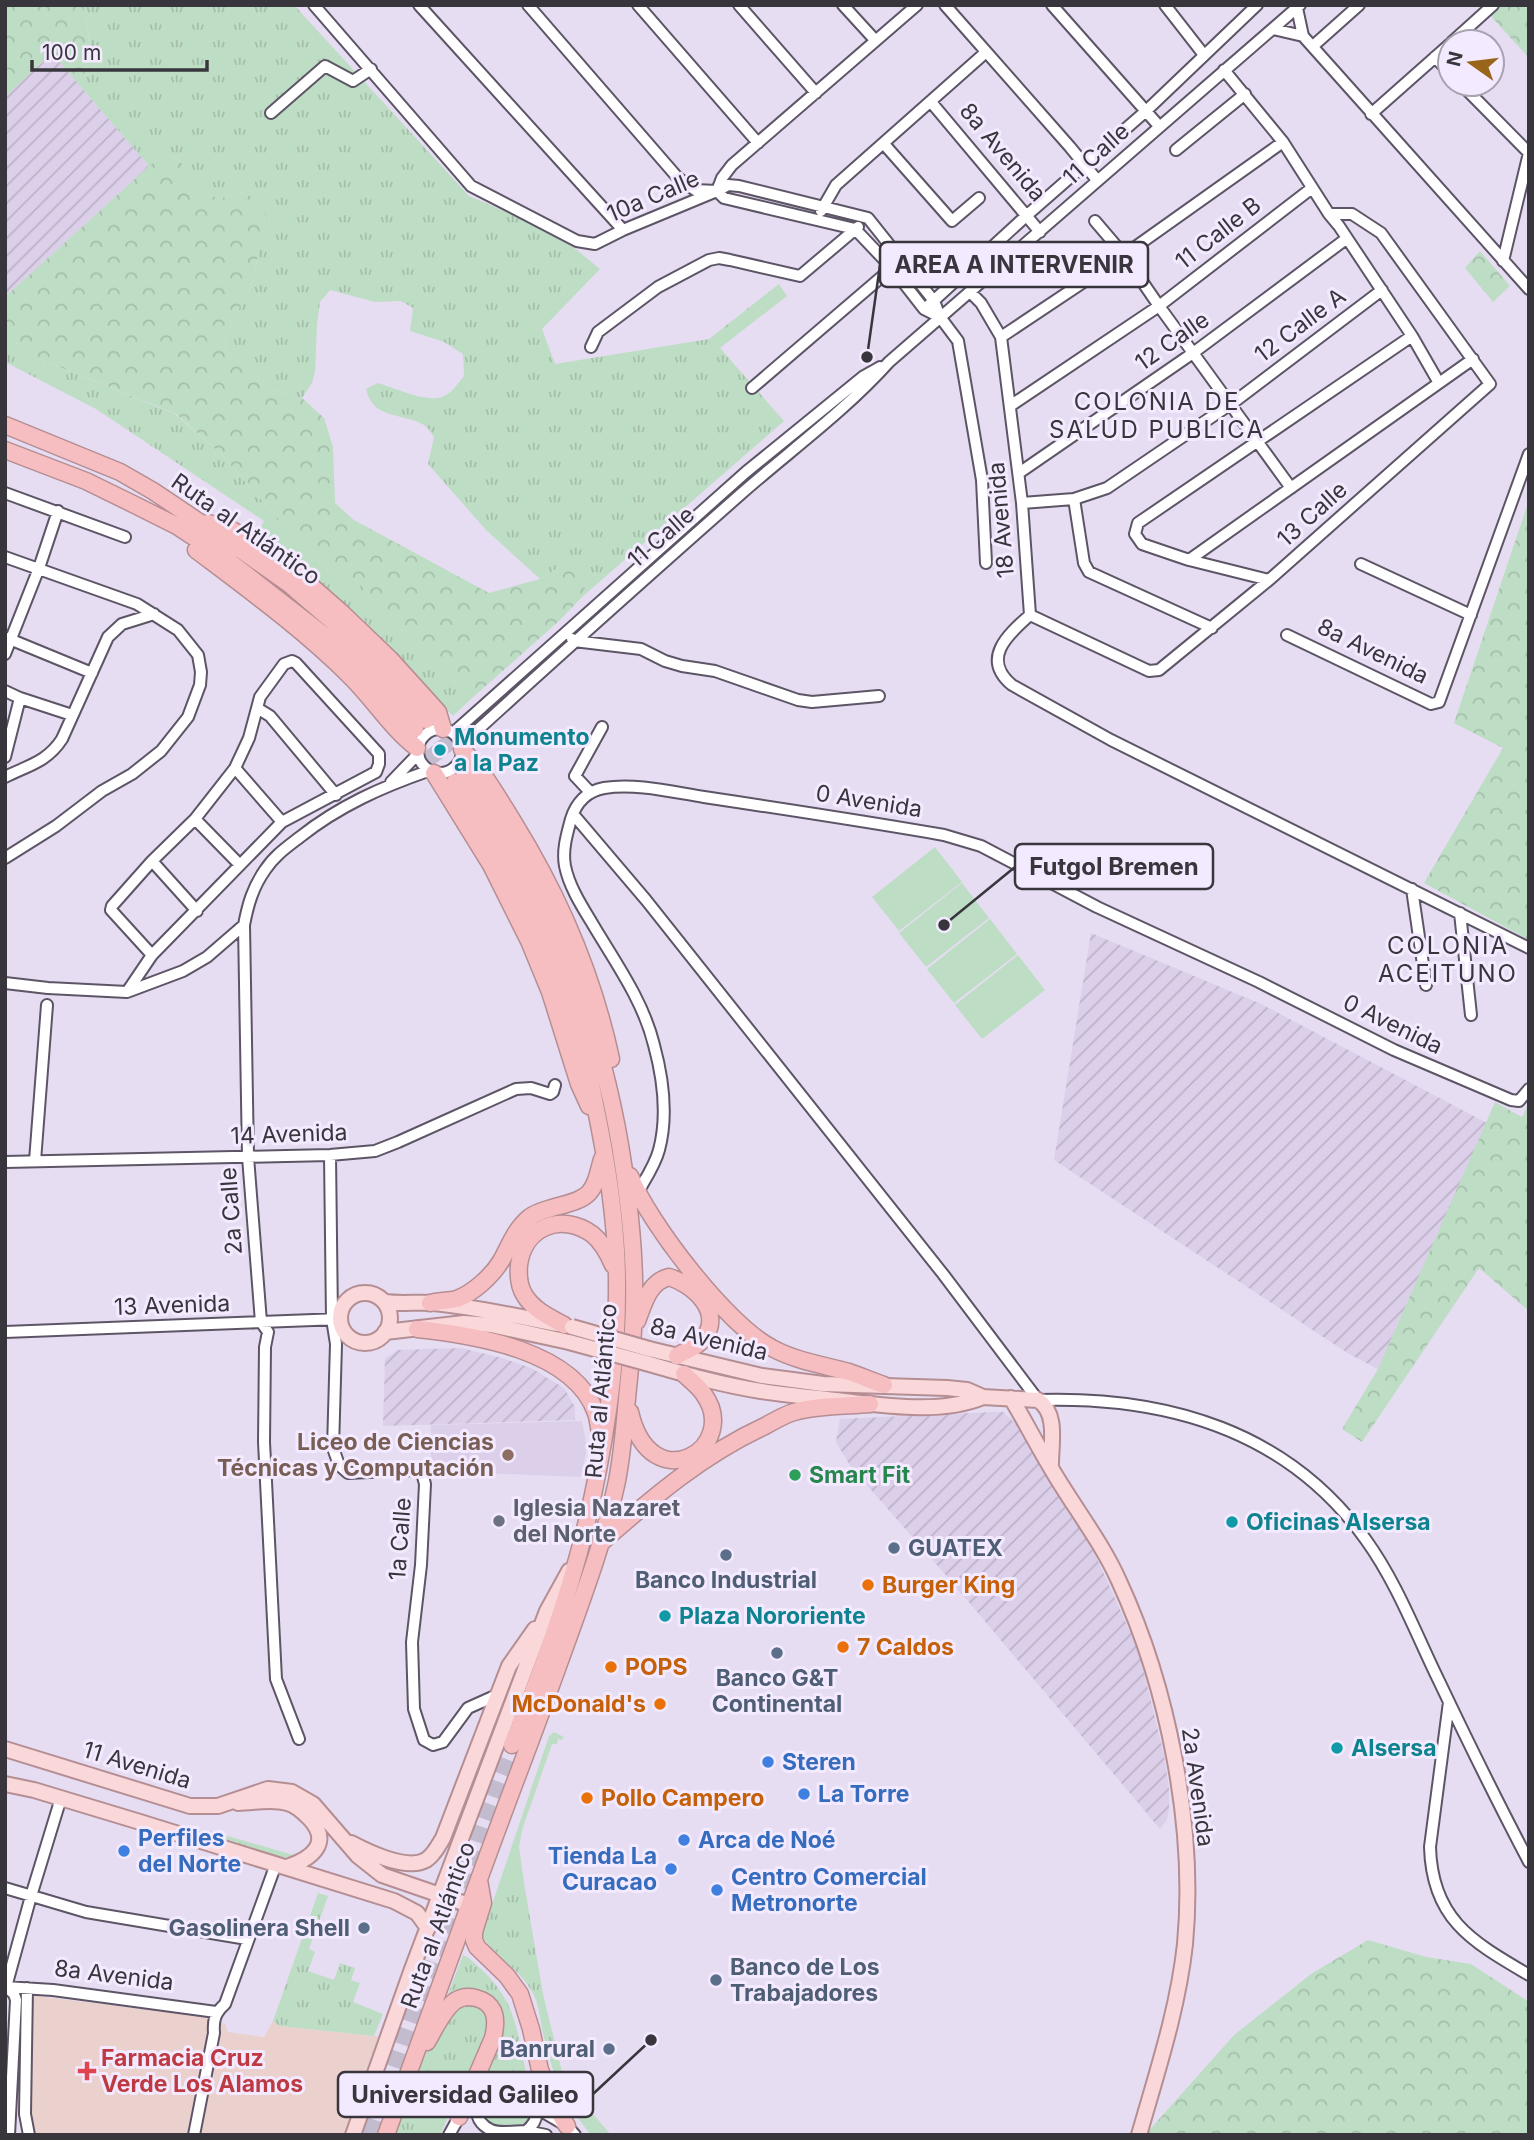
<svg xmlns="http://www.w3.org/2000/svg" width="1534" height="2140" font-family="Inter,sans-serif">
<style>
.commercial{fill:#ebd1ce}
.industrial{fill:url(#industrial-furrows)}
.built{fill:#dccfe9}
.grass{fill:url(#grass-tufts)}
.forest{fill:url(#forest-crowns)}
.garden{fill:#beddc5}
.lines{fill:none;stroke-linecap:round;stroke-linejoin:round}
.highway-tunnel{stroke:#c3bbce;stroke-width:16;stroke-dasharray:16 8;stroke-linecap:butt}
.minor-casing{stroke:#5d5566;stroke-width:14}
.major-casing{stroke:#b48e93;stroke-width:18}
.highway-casing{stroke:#b48e93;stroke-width:19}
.minor{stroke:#fff;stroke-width:10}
.major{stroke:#fad8da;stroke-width:14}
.highway{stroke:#f7bec2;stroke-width:16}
.major-bridge-casing{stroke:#b48e93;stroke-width:18;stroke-linecap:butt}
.major-bridge{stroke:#fad8da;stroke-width:14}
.culture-dot{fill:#0f9aa8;stroke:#f4eaff;stroke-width:2.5}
.education-dot{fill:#8d6e63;stroke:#f4eaff;stroke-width:2.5}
.leisure-dot{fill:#2e9e5b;stroke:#f4eaff;stroke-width:2.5}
.worship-dot{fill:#6b7280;stroke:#f4eaff;stroke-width:2.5}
.service-dot{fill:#5c6f8a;stroke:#f4eaff;stroke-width:2.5}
.food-dot{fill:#e8710a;stroke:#f4eaff;stroke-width:2.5}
.shop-dot{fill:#3f7fe0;stroke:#f4eaff;stroke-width:2.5}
.health-dot{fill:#e0444e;stroke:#f4eaff;stroke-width:2.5}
.labels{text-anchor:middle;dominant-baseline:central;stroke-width:6;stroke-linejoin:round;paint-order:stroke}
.street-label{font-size:23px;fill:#39353d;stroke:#f4eaff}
.culture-label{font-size:23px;font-weight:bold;fill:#0d838f;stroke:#f4eaff;text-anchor:start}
.education-label{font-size:23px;font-weight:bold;fill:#785e54;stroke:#f4eaff;text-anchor:end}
.leisure-label{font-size:23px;font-weight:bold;fill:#27864d;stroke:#f4eaff;text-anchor:start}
.worship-label{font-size:23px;font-weight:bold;fill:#5b616d;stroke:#f4eaff;text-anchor:start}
.service-label{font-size:23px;font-weight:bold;fill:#4e5e75;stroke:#f4eaff;text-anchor:start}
.food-label{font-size:23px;font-weight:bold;fill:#c56008;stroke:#f4eaff;text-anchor:start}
.shop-label{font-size:23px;font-weight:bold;fill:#366cbe;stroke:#f4eaff;text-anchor:start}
.health-label{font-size:23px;font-weight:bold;fill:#be3a42;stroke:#f4eaff;text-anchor:start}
.neighbourhood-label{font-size:24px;letter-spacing:2px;fill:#39353d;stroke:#f4eaff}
.leader{fill:none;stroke:#39353d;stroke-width:2.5}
.callout-dot{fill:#39353d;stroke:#f4eaff;stroke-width:2.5}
.callout{fill:#f4eaff;stroke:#39353d;stroke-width:2.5}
.callout-label{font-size:24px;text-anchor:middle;font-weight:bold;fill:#39353d}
</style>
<defs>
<pattern id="industrial-furrows" width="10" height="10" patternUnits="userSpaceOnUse" patternTransform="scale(1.75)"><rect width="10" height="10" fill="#dccfe9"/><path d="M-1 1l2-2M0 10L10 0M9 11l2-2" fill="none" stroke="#beb2c9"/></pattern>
<pattern id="grass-tufts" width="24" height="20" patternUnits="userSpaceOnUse" patternTransform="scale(1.75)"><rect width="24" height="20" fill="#beddc5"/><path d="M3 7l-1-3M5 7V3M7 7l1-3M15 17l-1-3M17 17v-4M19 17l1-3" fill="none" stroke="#a4beaa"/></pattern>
<pattern id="forest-crowns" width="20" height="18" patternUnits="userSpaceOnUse" patternTransform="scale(1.75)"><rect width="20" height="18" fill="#beddc5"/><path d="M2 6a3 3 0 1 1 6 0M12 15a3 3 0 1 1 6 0" fill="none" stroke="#a4beaa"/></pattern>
</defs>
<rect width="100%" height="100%" fill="#e6ddf2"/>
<path class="commercial" d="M28,1995L209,2017L225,2024L228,2032L264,2037L273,2021L279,2026L382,2037L345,2135H29Z"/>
<path class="industrial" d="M52,53L149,166L5,297V97Z
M1091,933L1261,1004L1487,1123L1378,1369L1349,1354L1054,1160Z
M461,1348L502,1358L531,1368L564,1388L575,1407V1420L383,1426L385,1359L398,1350Z
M994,1412H1003L1017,1425L1094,1552L1132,1636L1140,1656L1164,1755L1169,1789V1810L1167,1820L1160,1829L951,1581L851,1467L836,1442L840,1419Z"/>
<path class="built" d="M582,1421L587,1448L581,1477L431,1471V1425Z"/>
<path class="grass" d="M83,5H294L469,196L556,233L600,269L542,329L555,364L709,339L779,284L787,296L720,348L784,421L582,597L587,582L563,565L540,579L486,530L428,464L434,437C431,433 428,427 424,425C401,412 373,420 366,389L378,383C395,388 428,404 444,396C452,393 458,383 464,376L463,354L444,342L410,331L413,308L401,301L375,302L330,290L320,302L317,324L315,372L312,383L302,398L275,391L226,351L225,336L254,279L258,253L243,192L219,199L196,187L181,162L166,154L149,166L75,80L95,68Z
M5,336L40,359L175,414L222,455L305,549L324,567L351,577L368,592L376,611L401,630L471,699L453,716L363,620L258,534L264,521L96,409L5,362Z
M207,1830L297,1856L281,1858L193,1832Z
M500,1881L525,1889L543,1994L564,2080L611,2135H591C563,2100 555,2081 544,2038C541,2026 540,2012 536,2000C526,1974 500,1960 483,1938V1931Z
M318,1893L328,1896L309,1949L315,1952L308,1971L334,1980L340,1963L355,1968L351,1980L360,1983L353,2002L383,2014L374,2036L279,2026L273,2021Z
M463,1955C470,1958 474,1963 480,1968C520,2005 516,2035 529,2084L526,2088L501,2079L484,2085L492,2055L487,1995L474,1990L449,1999L447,1997Z
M466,2004L484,2010L488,2023L480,2045L440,2135H392L416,2066L455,2010Z
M495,2090C511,2090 550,2118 522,2124C515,2126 501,2126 494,2124C477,2117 482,2098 495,2090Z"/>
<path class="forest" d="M5,5H83L95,69L75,80L52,53L5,97Z
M1498,5H1529V58L1489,14Z
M166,154L181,162L196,187L219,199L243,192L265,206L267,224L258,253L254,279L225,336L226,351L275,391L302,398L324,418L333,447L335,503L354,520L489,593L540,579L563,565L579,569L587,582L582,597L560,620L471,699L401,630L376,611L368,592L351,577L324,567L305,549L222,455L176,414L40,359L5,336V297L149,166Z
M1480,251L1510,286L1493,302L1465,268Z
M1529,500V940L1424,883L1503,748L1454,723Z
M1495,1102L1522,1117L1529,1102V1311L1479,1268L1362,1442L1342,1429L1378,1369Z
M1368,1940L1426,1957L1471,1964L1529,2002V2135H1145L1234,2035L1311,1974Z"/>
<path class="garden" d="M935,847L962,882L899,931L872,897Z
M962,883L989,918L926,967L899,933Z
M990,919L1017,954L954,1003L927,969Z
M1018,955L1045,990L982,1039L955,1005Z
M554,1732L564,1737L562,1740L558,1739L557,1744H552L522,1830L519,1847L525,1889L500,1881L549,1736Z"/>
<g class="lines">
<path class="highway-tunnel" d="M426,720L465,773
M415,729L455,782
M370,2135C415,2004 461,1874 512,1745"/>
<g class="minor-casing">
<path id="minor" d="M314,5L471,186L577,241L595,244L623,230L717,191L728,185L739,186L868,218L934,301L940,317L958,341L982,480L986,563
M419,5L623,230
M528,5L678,178L695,190L717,191L724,198L855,229L892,268L924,309L940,317
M638,5L758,143
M739,5L816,93
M843,5L875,40
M945,5L1070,147L1097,180
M1052,5L1159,126
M1165,5L1204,55
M1297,8L1303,36L1529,289
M1273,29L1303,36
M1452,42L1493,5
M1313,46L1359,5
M1435,57L1450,73
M1224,70L1283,142L1329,214L1339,226L1412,336L1439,383
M1461,84L1529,153
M931,102L1040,232
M271,113L325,66L353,81L371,69
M1371,114L1450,44
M884,144L952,221L979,198
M1176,150L1245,94
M717,191L722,178L732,165L917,5
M821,211L836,185L985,53
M1095,221L1124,255L1159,306L1291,488
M1503,261L1529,153
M970,292L981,303L1001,337L1022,503L1030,615
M929,305L1026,216L1146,111L1257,5
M1001,337L1124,255L1283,142
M591,347L598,332L658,287L709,260L719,258L730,260L800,276L858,227
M752,388L892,268
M1010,406L1159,306L1312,188
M1019,473L1193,353L1346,239
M5,493L125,537
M1074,499L1084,563L1089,572L1212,628
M1022,503L1074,499L1107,488L1238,399L1382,290
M5,557L137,604L178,630L198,655L201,672L200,685L188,717L161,751L132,774L102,791L56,826L5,858
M1189,560L1473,359
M1361,564L1471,615
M1269,580L1189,560L1142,544L1135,534L1138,523L1412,336
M1030,615L1149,671L1159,670L1269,580L1490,384L1381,233L1352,214H1329
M1030,615C1007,635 981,659 1012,685L1111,740L1529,948
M1287,635L1431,704L1439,702L1529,454
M7,638L92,673
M572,639L574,641L641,649L665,661L682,666L715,671L798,700L812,702L879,696
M5,654L39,568L58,511
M5,691L20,698L72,715
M257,708L270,716L336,795
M418 751a22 22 0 1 1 44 0a22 22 0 1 1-44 0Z
M453,733L746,472L864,376L880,367
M461,745C554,660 648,576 742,493C791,450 845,411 889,362L1300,5
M5,757L20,698
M235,768L282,822
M5,777C29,765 47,762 62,739L108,637L122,624L154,614
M391,782L417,755
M590,792L575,776L602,727
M573,814L646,900L943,1274L1038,1400C1167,1396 1288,1431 1366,1540C1397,1583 1416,1634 1439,1681C1468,1742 1498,1803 1529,1862
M195,819L240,865
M152,861L197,911
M1412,889L1426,985
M1460,913L1471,1015
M5,983L48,988L127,992L183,971L207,957L244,925
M127,992L152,955L282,822L376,772L379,764V754L296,663L292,661L284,664L260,697L249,738L235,768L195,819L152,861L112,906L111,910L152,955
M330,1155L332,1319L336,1344L333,1448L339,1465L348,1473L411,1470L422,1473L425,1484L421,1565L412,1642L414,1709L424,1740L433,1745L443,1742L468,1708L497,1695
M35,1161L47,1005
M5,1162L330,1155L375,1151L398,1142L516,1089L531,1088L550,1094L553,1092L555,1085
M638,1192C646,1178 655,1165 659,1150C668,1116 663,1078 654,1045C643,1000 615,962 592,923C581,905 569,886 565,866C562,850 567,834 571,819C576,803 587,791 604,788C636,783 672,792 704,797C784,809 864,821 944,835L981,846L1097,907L1259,982L1394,1050L1511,1100L1519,1101L1529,1089
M5,1332L340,1319
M1449,1702L1430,1847C1432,1920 1473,1942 1529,1975
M299,1739L276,1679L264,1442L265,1347L268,1332L261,1322L248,1157L244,925C248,904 253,887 265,870C274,856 287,847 300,837C339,806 382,787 428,771
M5,1888L86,1912L247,1939
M5,1987L53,1990L216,2012
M27,1988L25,2114L29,2135
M494,2085C513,2084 524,2095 536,2108C538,2118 534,2125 526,2131C516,2131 500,2134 491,2130C468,2119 476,2096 494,2085Z
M536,2108L567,2126L575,2135
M526,2131L546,2135
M9,2135L16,2000L14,1994L6,1987L31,1896L61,1798
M194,2135L214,2033C213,2020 215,2013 225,2004L276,1864
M449,2135L459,2117L463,2114"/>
</g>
<g class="major-casing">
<path id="major" d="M340 1318a25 25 0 1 1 50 0a25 25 0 1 1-50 0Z
M384,1302C401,1304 417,1302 433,1303C475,1307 516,1316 557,1324
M385,1332L464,1323L491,1325L569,1342
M649,1349L762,1376L823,1384L947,1388L967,1390L983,1397L1038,1400C1058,1413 1051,1443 1051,1464
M646,1363C684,1374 722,1385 761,1391C785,1395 810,1397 835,1400C881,1405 940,1415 983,1397
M1011,1398C1025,1421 1037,1445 1051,1468C1073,1506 1101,1541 1119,1581C1168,1687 1196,1827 1185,1944C1178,2009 1157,2072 1139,2135
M5,1749L190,1806H218L268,1789L292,1792L313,1804L358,1856L382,1875L469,1905
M5,1784L34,1790L140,1822L394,1901L417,1913L428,1928
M238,1803C254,1803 271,1798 287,1803C296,1805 303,1812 309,1818C333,1843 311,1859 287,1867
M351,1843C368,1852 407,1871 426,1860C434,1855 438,1846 443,1838L509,1666L535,1629
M353,2135L412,1969L547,1611L569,1571"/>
</g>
<g class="highway-casing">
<path id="highway" d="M5,425L120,472L153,491L241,550L289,584L339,627L377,664L426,720
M5,450L86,481L133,504L177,526L221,555L334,643L375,684L415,729
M207,523L225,526L250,540L303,579L342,613L390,659L438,712L443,729
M196,550C249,590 304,630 351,677C374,700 391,728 417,748
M462,749C483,771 498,797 514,823C559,896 593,975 611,1059
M434,773L491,865L529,941L550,992L579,1084L589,1106
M455,782C502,852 542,927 570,1007C582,1039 589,1072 595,1105C608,1166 618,1231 617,1294C617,1368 603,1457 585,1529C567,1603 540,1675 512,1745
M630,1176C649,1223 727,1325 772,1348C796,1361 823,1365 849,1372C861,1376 872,1381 884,1385
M430,1303C438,1301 448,1301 457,1299C473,1293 492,1276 501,1261C510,1245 515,1229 530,1217C538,1211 546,1210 555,1207C592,1198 593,1194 602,1159
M637,1321C644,1303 649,1282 669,1277C692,1284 724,1311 704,1338C698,1347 686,1350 677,1356
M564,1325C549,1317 534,1310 525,1296C519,1287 518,1276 519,1265C524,1227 561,1212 592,1234C602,1242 608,1253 613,1265
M417,1329C474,1335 574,1350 596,1413C598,1419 599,1427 600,1434
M630,1412C651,1503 743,1447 703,1393C698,1386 690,1380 684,1374
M602,1542C653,1497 704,1454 765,1426C774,1421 784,1415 794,1412C818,1405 845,1406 870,1404
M479,1880L483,1903L474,1932V1940L477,1947L507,1976L520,1994L531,2029L540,2070L552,2101L567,2126
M427,2042C434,2030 443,2010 455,2001C467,1993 487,1998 493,2011C497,2020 495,2030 493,2038L459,2117
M536,2108L540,2073
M386,2135C429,2017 471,1899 515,1782C534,1732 552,1683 570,1633C588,1583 606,1533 617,1481C623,1450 625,1419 628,1388C630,1369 632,1349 633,1330C636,1285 633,1238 627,1193C608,1035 555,904 465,773"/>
</g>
<use href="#minor" class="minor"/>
<use href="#major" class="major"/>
<use href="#highway" class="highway"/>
<g class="major-bridge-casing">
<path id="major-bridge" d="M572,1327L649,1349
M569,1342L646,1363"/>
</g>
<use href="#major-bridge" class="major-bridge"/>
</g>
<g class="culture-dot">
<circle cx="440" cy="750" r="7"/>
<circle cx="1232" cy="1522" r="7"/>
<circle cx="665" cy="1616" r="7"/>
<circle cx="1337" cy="1748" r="7"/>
</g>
<circle class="education-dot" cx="508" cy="1455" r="7"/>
<circle class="leisure-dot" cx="795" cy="1475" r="7"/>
<circle class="worship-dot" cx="499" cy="1521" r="7"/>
<g class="service-dot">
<circle cx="894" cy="1548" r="7"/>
<circle cx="726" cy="1555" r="7"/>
<circle cx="777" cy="1653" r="7"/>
<circle cx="364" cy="1928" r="7"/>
<circle cx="716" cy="1980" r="7"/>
<circle cx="609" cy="2049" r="7"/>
</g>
<g class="food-dot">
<circle cx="868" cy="1585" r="7"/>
<circle cx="843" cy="1647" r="7"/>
<circle cx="611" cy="1667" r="7"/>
<circle cx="660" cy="1704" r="7"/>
<circle cx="587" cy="1798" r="7"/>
</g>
<g class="shop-dot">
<circle cx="768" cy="1762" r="7"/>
<circle cx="804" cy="1794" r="7"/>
<circle cx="684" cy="1840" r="7"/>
<circle cx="124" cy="1851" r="7"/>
<circle cx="671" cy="1869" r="7"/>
<circle cx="717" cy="1890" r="7"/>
</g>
<path class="health-dot" d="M83.5 2060.5h7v7h7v7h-7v7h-7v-7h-7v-7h7z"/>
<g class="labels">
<g class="street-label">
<text transform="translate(1003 152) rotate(50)">8a Avenida</text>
<text transform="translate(1096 154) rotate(-42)">11 Calle</text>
<text transform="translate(653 196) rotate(-23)">10a Calle</text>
<text transform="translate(1218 233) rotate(-38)">11 Calle B</text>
<text transform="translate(1300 325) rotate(-37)">12 Calle A</text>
<text transform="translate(1172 341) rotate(-35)">12 Calle</text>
<text transform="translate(1312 514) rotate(-42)">13 Calle</text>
<text transform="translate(1001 520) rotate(-95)">18 Avenida</text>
<text transform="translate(246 529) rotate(35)">Ruta al Atlántico</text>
<text transform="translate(661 537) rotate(-41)">11 Calle</text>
<text transform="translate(1373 651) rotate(26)">8a Avenida</text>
<text transform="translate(869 801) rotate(9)">0 Avenida</text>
<text transform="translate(1393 1024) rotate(26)">0 Avenida</text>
<text transform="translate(289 1134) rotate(-2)">14 Avenida</text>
<text transform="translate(231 1211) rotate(-94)">2a Calle</text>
<text transform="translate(172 1305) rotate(-2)">13 Avenida</text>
<text transform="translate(709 1339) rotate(13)">8a Avenida</text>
<text transform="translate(601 1391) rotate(-85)">Ruta al Atlántico</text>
<text transform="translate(400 1539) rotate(-86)">1a Calle</text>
<text transform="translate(137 1765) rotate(17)">11 Avenida</text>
<text transform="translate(1198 1787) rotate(82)">2a Avenida</text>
<text transform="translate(438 1925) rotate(-70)">Ruta al Atlántico</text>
<text transform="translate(114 1975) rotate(7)">8a Avenida</text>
</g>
<g class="culture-label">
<text x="454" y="737">Monumento<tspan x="454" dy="26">a la Paz</tspan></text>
<text x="1246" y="1522">Oficinas Alsersa</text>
<text x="679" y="1616">Plaza Nororiente</text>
<text x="1351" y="1748">Alsersa</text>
</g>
<g class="education-label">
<text x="494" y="1442">Liceo de Ciencias<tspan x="494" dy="26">Técnicas y Computación</tspan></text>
</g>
<g class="leisure-label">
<text x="809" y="1475">Smart Fit</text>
</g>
<g class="worship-label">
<text x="513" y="1508">Iglesia Nazaret<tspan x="513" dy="26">del Norte</tspan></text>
</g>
<g class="service-label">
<text x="908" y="1548">GUATEX</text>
<text x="726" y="1580" text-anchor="middle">Banco Industrial</text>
<text x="777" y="1678" text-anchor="middle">Banco G&amp;T<tspan x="777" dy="26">Continental</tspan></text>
<text x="350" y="1928" text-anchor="end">Gasolinera Shell</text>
<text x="730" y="1967">Banco de Los<tspan x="730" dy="26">Trabajadores</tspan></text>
<text x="595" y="2049" text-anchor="end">Banrural</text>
</g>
<g class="food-label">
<text x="882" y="1585">Burger King</text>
<text x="857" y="1647">7 Caldos</text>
<text x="625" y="1667">POPS</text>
<text x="646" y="1704" text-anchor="end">McDonald's</text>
<text x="601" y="1798">Pollo Campero</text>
</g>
<g class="shop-label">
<text x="782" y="1762">Steren</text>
<text x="818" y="1794">La Torre</text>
<text x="138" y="1838">Perfiles<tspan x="138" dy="26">del Norte</tspan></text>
<text x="698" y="1840">Arca de Noé</text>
<text x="657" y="1856" text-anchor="end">Tienda La<tspan x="657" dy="26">Curacao</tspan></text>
<text x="731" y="1877">Centro Comercial<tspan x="731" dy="26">Metronorte</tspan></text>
</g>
<g class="health-label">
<text x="101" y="2058">Farmacia Cruz<tspan x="101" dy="26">Verde Los Alamos</tspan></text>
</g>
<g class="neighbourhood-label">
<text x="1157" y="401">COLONIA DE<tspan x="1157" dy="28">SALUD PUBLICA</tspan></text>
<text x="1448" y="945">COLONIA<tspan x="1448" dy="28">ACEITUNO</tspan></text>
</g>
</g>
<path class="leader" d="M867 357L880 265M944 925L1015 867M651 2040L593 2094"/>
<g class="callout-dot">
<circle cx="867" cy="357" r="7"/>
<circle cx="944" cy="925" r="7"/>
<circle cx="651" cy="2040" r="7"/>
</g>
<g class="callout">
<rect x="880" y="242" width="268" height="45" rx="7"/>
<rect x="1015" y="844" width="198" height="45" rx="7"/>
<rect x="338" y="2072" width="255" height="45" rx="7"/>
</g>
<g class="callout-label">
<text x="1014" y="273">AREA A INTERVENIR</text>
<text x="1114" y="875">Futgol Bremen</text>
<text x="465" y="2103">Universidad Galileo</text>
</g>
<rect width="1534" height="2140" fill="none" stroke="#39353d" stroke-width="14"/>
<g transform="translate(1471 63) rotate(284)"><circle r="33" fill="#f4eaff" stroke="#a9a2b1" stroke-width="2"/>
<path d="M0-5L12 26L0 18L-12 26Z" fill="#98651a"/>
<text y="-10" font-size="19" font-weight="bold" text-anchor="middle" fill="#39353d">N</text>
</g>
<path d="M32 60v10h175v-10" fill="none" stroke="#39353d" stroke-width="3.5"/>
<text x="42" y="60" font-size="21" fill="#39353d" stroke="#f4eaff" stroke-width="5" paint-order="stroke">100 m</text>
</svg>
